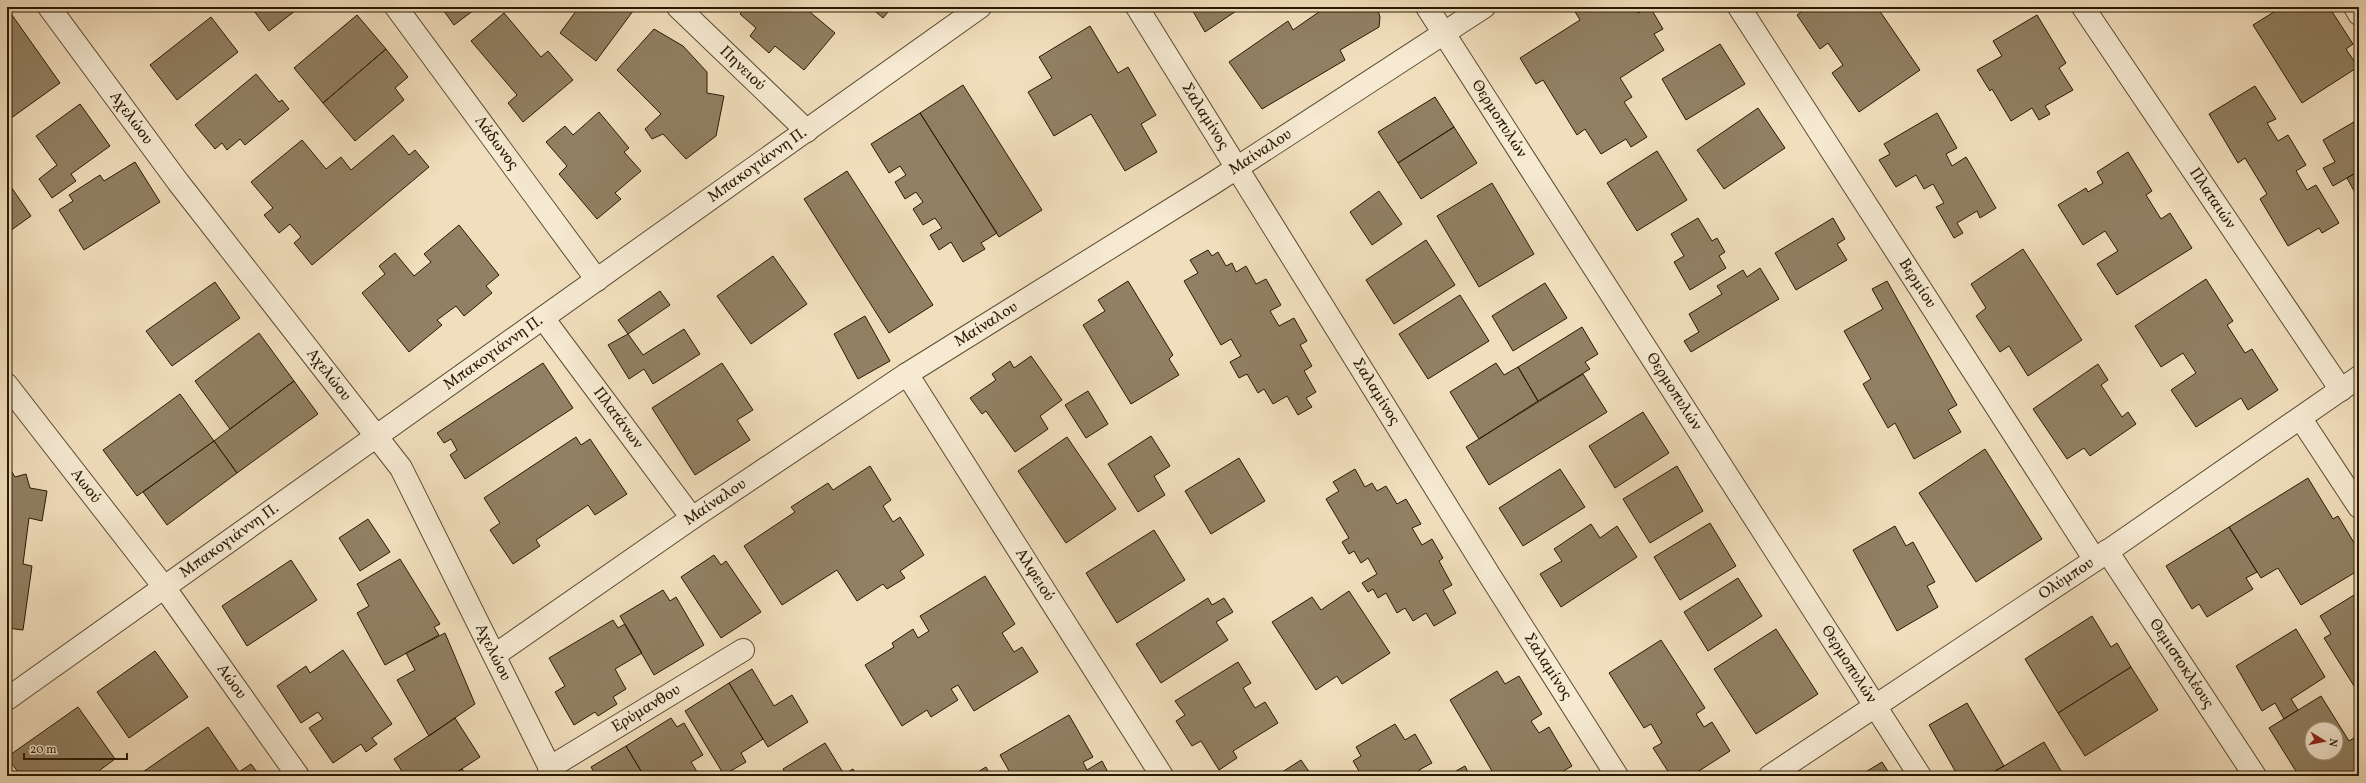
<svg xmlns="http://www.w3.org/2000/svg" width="2366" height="783" font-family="Vollkorn,serif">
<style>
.building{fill:#918063;stroke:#291a03;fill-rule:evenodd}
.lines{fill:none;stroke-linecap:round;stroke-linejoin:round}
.minor-casing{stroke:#5b4b31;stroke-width:24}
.minor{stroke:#f6ead3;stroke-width:22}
.labels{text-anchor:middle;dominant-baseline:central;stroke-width:3.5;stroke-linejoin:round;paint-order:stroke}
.street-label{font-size:16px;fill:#291a03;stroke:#f6ead3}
</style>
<rect width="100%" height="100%" fill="#f1debc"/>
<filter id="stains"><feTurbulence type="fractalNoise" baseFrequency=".005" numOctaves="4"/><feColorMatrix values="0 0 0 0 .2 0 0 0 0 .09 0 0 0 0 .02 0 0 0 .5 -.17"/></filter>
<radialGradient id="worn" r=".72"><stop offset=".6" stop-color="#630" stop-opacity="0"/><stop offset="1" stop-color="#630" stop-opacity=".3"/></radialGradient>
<path class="building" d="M251,7H300L269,31Z
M441,7H478L454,25Z
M579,7H636L596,61L560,33Z
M746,7H804L835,33L804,70L775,46L769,53L750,36L756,28L740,14Z
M870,7H892L883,18Z
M1193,7H1242L1205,32L1191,8Z
M1326,7H1377L1380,17L1379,27L1340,50L1345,60L1262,109L1229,62L1288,21L1293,30Z
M1578,7H1634L1638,13L1650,7L1663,29L1654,34L1664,50L1620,78L1632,97L1624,102L1647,137L1631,147L1626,139L1601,154L1585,129L1577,135L1543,80L1536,84L1520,58L1580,20L1574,10Z
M1808,7H1877L1920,70L1859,112L1832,73L1843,65L1828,43L1820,49L1797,15Z
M2282,7H2329L2353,44L2346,49L2358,67L2302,103L2253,25Z
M7,8L60,83L7,121Z
M504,13L541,57L548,51L573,80L523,122L508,103L517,95L471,41Z
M357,15L386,49L323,103L294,68Z
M2037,15L2066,63L2059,68L2073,90L2045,106L2050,114L2039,120L2032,108L2011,121L1992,89L1990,91L1977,70L2002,56L1993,41Z
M211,17L238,52L177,100L150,65Z
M1090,26L1118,73L1128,67L1156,115L1141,124L1157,152L1125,171L1091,114L1054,136L1028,92L1052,78L1039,57Z
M654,29L683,46L707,72V93L724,96L716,136L686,159L663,134L652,139L645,129L661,114L617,70Z
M1720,44L1745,84L1686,120L1662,79Z
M386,49L408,77L395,88L404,100L355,141L323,103Z
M256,74L279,102L282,100L289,109L245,145L240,139L227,150L222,143L215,149L195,125Z
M963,85L1042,210L999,237L920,113Z
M2255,86L2276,119L2267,123L2278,141L2288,135L2306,165L2296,171L2307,190L2316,185L2339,223L2322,233L2319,228L2288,246L2260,199L2267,194L2245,158L2238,163L2209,114Z
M1435,97L1454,127L1398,163L1378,132Z
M80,104L110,146L71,174L76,181L52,198L39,179L57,165L36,136Z
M1758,108L1785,148L1724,189L1697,150Z
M599,112L629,148L624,152L641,171L615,193L621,199L597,219L559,174L567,166L546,142L565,126L573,135Z
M920,113L997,233L981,243L985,249L963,262L951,242L939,250L930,235L942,228L935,218L923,225L913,209L923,202L916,192L905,199L895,182L906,175L900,166L889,173L871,144Z
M1937,113L1957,148L1946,154L1952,166L1966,157L1996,208L1980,218L1977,211L1957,223L1963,233L1954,238L1936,207L1944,203L1933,184L1924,189L1916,175L1896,187L1879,160L1890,154L1884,144Z
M2359,119V171L2333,186L2323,168L2335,162L2323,140Z
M1454,127L1477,163L1421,199L1398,163Z
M393,135L409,155L415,150L429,167L312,265L294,243L301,237L290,224L279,233L264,215L273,208L251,182L302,140L326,169L341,157L351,170Z
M1657,151L1687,200L1637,231L1607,183Z
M2128,152L2152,191L2146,195L2161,219L2170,213L2192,248L2117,295L2097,264L2118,251L2105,231L2083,245L2058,205L2086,188L2088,192L2103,183L2097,172Z
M135,162L160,202L84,250L59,210L73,201L69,195L100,175L104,181Z
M847,171L933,305L889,333L804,199Z
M2359,171V200L2347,178Z
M7,181L31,216L7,233Z
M1492,183L1534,254L1479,287L1437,216Z
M1379,191L1402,224L1372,245L1350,212Z
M1698,218L1712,241L1717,238L1725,252L1719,256L1726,268L1690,290L1674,262L1684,256L1671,234Z
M1833,218L1845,239L1837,244L1847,260L1796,290L1775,253Z
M459,225L499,275L486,286L492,293L464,316L456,306L437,320L442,325L409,352L362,293L385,274L379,266L395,253L414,276L431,262L424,254Z
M1426,240L1455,285L1394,324L1366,280Z
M2023,249L2082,340L2028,376L2009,346L2000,352L1976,316L1986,308L1971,284Z
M1208,250L1212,256L1218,252L1226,266L1232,263L1236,272L1246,266L1256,284L1266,279L1281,305L1270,311L1279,326L1294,318L1307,341L1300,345L1312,366L1304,371L1316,392L1306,398L1312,407L1298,415L1287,396L1273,404L1264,389L1258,393L1247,374L1239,378L1230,362L1241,356L1231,339L1221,345L1184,281L1198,273L1190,260Z
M773,256L807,304L751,344L717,296Z
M1760,268L1779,299L1691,352L1684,341L1699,332L1689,314L1722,294L1717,286L1743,270L1747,277Z
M2206,279L2233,321L2227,325L2245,353L2252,349L2278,390L2248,410L2241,398L2196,427L2171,390L2196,373L2183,353L2161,367L2135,326Z
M1128,281L1173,355L1169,359L1179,375L1131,404L1083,325L1105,311L1098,300Z
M1887,281L1957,405L1948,410L1961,432L1914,459L1895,423L1888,428L1863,384L1871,379L1844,331L1883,309L1872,289Z
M215,282L240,318L172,366L146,331Z
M1545,283L1567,318L1513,351L1492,316Z
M660,291L670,305L628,334L618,320Z
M1460,295L1489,341L1428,379L1399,334Z
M865,316L890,361L858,379L834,334Z
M1582,327L1598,354L1585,362L1590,369L1538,401L1518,367Z
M684,329L700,354L653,384L644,369L629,379L608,345L628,334L643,355Z
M259,333L294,381L230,429L195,381Z
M1031,356L1062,400L1040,416L1048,429L1015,452L986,411L982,414L970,398L996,380L992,374L1010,361L1014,368Z
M543,363L573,408L465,479L450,455L457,450L451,439L444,443L437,433Z
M722,363L753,410L737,420L750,440L695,475L652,408Z
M1496,363L1504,375L1518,367L1538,401L1479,439L1450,392Z
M2098,364L2108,380L2101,385L2122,417L2128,412L2136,424L2090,456L2084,448L2067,459L2033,409Z
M1583,374L1607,412L1489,485L1466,447Z
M294,381L318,414L237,473L214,441Z
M1088,391L1108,424L1086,438L1065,405Z
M180,394L214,441L137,496L103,450Z
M1643,412L1669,453L1615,488L1589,446Z
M1151,436L1170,466L1154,476L1165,495L1138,512L1108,464Z
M576,437L581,445L590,439L627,494L595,515L588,505L536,540L540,546L513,564L490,530L500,523L484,498Z
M1067,437L1116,509L1066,543L1018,471Z
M214,441L237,473L167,525L143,492Z
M1985,449L2042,539L1976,582L1919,493Z
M1239,458L1265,501L1211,534L1185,491Z
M7,464L15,477L26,474L30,488L47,491L42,521L29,518L23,564L32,566L23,630L7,628Z
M870,466L891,500L883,506L893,522L900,517L924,555L900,571L905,578L887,589L883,584L857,601L837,570L782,605L744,546L795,512L791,507L828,483L833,490Z
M1677,466L1703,511L1650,543L1623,499Z
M1355,469L1365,487L1372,483L1377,491L1386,486L1397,504L1406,499L1421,524L1412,528L1422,545L1432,539L1443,558L1439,561L1452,585L1443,590L1456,613L1434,626L1426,613L1413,621L1405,608L1397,613L1386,593L1378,598L1373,589L1368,592L1362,583L1377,574L1368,558L1361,563L1354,551L1349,554L1342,542L1349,538L1326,499L1339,491L1333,482Z
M1560,469L1585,507L1523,546L1499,508Z
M2308,478L2333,519L2338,516L2359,551V570L2301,605L2278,568L2261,578L2229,527Z
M368,519L390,552L360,571L339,538Z
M1710,523L1736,566L1680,600L1654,557Z
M1591,524L1600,538L1617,526L1637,557L1561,607L1540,574L1562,561L1554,549Z
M1895,526L1906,546L1913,542L1935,582L1927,586L1938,607L1897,631L1853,550Z
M2229,527L2257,572L2246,578L2253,589L2207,617L2199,604L2192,609L2166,566Z
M1154,530L1185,580L1117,623L1086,573Z
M714,555L721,565L726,561L761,612L721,638L681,577Z
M400,559L440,624L434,627L439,635L385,665L357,613L369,606L357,584Z
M291,560L317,600L247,646L222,606Z
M985,576L1015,624L1002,633L1014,652L1022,647L1038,672L974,711L958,685L951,689L958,700L931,717L927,710L902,726L865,665L894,647L892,643L913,629L918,638L929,631L920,616Z
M1738,578L1762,616L1708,651L1684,612Z
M663,590L670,601L676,597L704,645L654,675L620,616Z
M1349,591L1390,653L1342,684L1337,676L1316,690L1272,622L1312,597L1321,610Z
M2359,592V694L2324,638L2331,634L2320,616Z
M1208,598L1212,605L1224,598L1233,612L1216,622L1228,640L1161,683L1136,644Z
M2092,616L2111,647L2117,643L2131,667L2058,713L2025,659Z
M613,620L618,628L625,624L642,653L615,669L626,689L613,697L617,704L598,716L595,712L574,725L555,692L565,686L549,658Z
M1776,629L1818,694L1756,734L1714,669Z
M2296,629L2325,677L2291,699L2298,710L2284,719L2275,703L2262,711L2236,666Z
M445,633L475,704L429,736L397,680L415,670L406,653Z
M1661,640L1705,708L1696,714L1704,727L1712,722L1730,751L1691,776H1671L1653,748L1662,743L1651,724L1644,728L1609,673Z
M343,650L392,724L372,738L377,744L366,752L361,744L333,763L309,728L323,719L318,712L301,723L277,686L306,666L310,673Z
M155,651L188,697L129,738L97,692Z
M1238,662L1251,683L1243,688L1255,708L1265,702L1278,723L1233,751L1237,758L1219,770L1201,741L1192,746L1176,721L1185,715L1175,701Z
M2131,667L2158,710L2085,756L2058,713Z
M752,669L774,706L792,695L808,722L768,747L729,683Z
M1497,671L1505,684L1519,676L1542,714L1531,721L1539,733L1549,727L1572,766L1555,776H1495L1450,700Z
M729,683L763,739L741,753L746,762L724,775L685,711Z
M2321,696L2349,741L2359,735V776H2299L2269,728ZM2312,729H2336V753H2312Z
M1967,703L2004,766L1986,776H1958L1929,725Z
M78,707L115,759L92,776H21L7,757Z
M1069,715L1093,757L1083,762L1087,770L1102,761L1110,776H1012L1000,755Z
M455,718L480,757L451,776H405L394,759Z
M671,718L677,727L684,723L703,755L691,762L699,775L644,776L626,746Z
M1395,724L1405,740L1415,734L1432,763L1419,770L1423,776H1362L1353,761L1361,756L1356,747Z
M208,727L239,772L234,776H142L140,774Z
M2044,742L2064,776H1986L2004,766Z
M825,743L844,774L853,769L857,776H787L783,769Z
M626,746L644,776H596L591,767Z
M1301,760L1312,776H1276Z
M1882,762L1891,776H1859Z
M251,764L260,776H234L239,772Z
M1465,766L1470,776H1447Z
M986,767L991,776H971Z
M462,769L467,776H451Z"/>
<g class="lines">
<g class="minor-casing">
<g id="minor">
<path id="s1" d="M49,7L178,182L401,468L554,776"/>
<path id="s2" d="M396,7L597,280"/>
<path id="s3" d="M678,7L807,131"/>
<path id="s4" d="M1137,7L1490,576L1617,776"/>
<path id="s5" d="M1427,7L1920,776"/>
<path id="s6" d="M1739,7L2095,560"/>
<path id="s7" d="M2083,7L2341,390"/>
<path d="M2355,7L2359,14"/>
<path id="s8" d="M543,318L692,518"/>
<path id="s9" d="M907,374L1162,776"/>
<path id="s10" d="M7,385L164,587L298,776"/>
<path d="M2301,419L2359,507"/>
<path id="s11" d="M2107,551L2255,776"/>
<path id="s12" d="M495,655L692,518L907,374L1212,184L1484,7"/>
<path id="s13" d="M7,699L980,7"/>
<path id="s14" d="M549,768L743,650"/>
<path id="s15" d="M1770,776L2095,560L2359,377"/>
</g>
</g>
<use href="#minor" class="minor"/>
</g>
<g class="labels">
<g class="street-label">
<text stroke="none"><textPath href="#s3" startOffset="89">Πηνειού</textPath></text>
<text stroke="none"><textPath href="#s4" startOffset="129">Σαλαμίνος</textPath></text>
<text stroke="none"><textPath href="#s1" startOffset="138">Αχελώου</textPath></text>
<text stroke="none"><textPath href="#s5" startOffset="133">Θερμοπυλών</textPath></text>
<text stroke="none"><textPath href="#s2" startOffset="169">Λάδωνος</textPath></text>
<text stroke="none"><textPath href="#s12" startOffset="916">Μαίναλου</textPath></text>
<text stroke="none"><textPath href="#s13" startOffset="921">Μπακογιάννη Π.</textPath></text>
<text stroke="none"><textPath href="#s7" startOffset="231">Πλαταιών</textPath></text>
<text stroke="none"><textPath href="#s6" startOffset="329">Βερμίου</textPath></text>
<text stroke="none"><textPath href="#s12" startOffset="592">Μαίναλου</textPath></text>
<text stroke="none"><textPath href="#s13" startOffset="597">Μπακογιάννη Π.</textPath></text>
<text stroke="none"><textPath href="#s1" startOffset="462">Αχελώου</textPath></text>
<text stroke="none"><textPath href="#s4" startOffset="453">Σαλαμίνος</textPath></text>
<text stroke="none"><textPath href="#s5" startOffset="457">Θερμοπυλών</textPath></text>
<text stroke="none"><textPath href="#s8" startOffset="125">Πλατάνων</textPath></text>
<text stroke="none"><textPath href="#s10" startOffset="128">Αωού</textPath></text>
<text stroke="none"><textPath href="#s12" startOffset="268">Μαίναλου</textPath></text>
<text stroke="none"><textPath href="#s13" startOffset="273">Μπακογιάννη Π.</textPath></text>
<text stroke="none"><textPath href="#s9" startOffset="238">Αλφειού</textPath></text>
<text stroke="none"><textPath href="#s15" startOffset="356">Ολύμπου</textPath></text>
<text stroke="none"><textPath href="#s1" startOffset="786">Αχελώου</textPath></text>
<text stroke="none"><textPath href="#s11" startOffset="135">Θεμιστοκλέους</textPath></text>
<text stroke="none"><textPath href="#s5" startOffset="781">Θερμοπυλών</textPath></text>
<text stroke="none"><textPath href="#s4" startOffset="777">Σαλαμίνος</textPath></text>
<text stroke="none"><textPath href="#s10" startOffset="372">Αώου</textPath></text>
<text stroke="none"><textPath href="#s14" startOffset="114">Ερύμανθου</textPath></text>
</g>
</g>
<rect width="2366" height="783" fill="none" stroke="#f1debc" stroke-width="24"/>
<rect x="8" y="8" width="2350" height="767" fill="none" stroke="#291a03" stroke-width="2"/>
<rect x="12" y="12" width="2342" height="759" fill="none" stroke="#291a03"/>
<g transform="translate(2324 741) rotate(100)"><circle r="19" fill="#f6ead3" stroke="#a49780"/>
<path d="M0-3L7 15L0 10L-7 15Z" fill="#8f2418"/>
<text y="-6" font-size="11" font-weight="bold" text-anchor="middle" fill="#291a03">N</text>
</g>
<path d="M24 753v6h103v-6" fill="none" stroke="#291a03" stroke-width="2"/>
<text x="30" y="753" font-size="12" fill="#291a03" stroke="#f6ead3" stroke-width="3" paint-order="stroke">20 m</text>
<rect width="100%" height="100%" filter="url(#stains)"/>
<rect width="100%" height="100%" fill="url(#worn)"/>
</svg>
